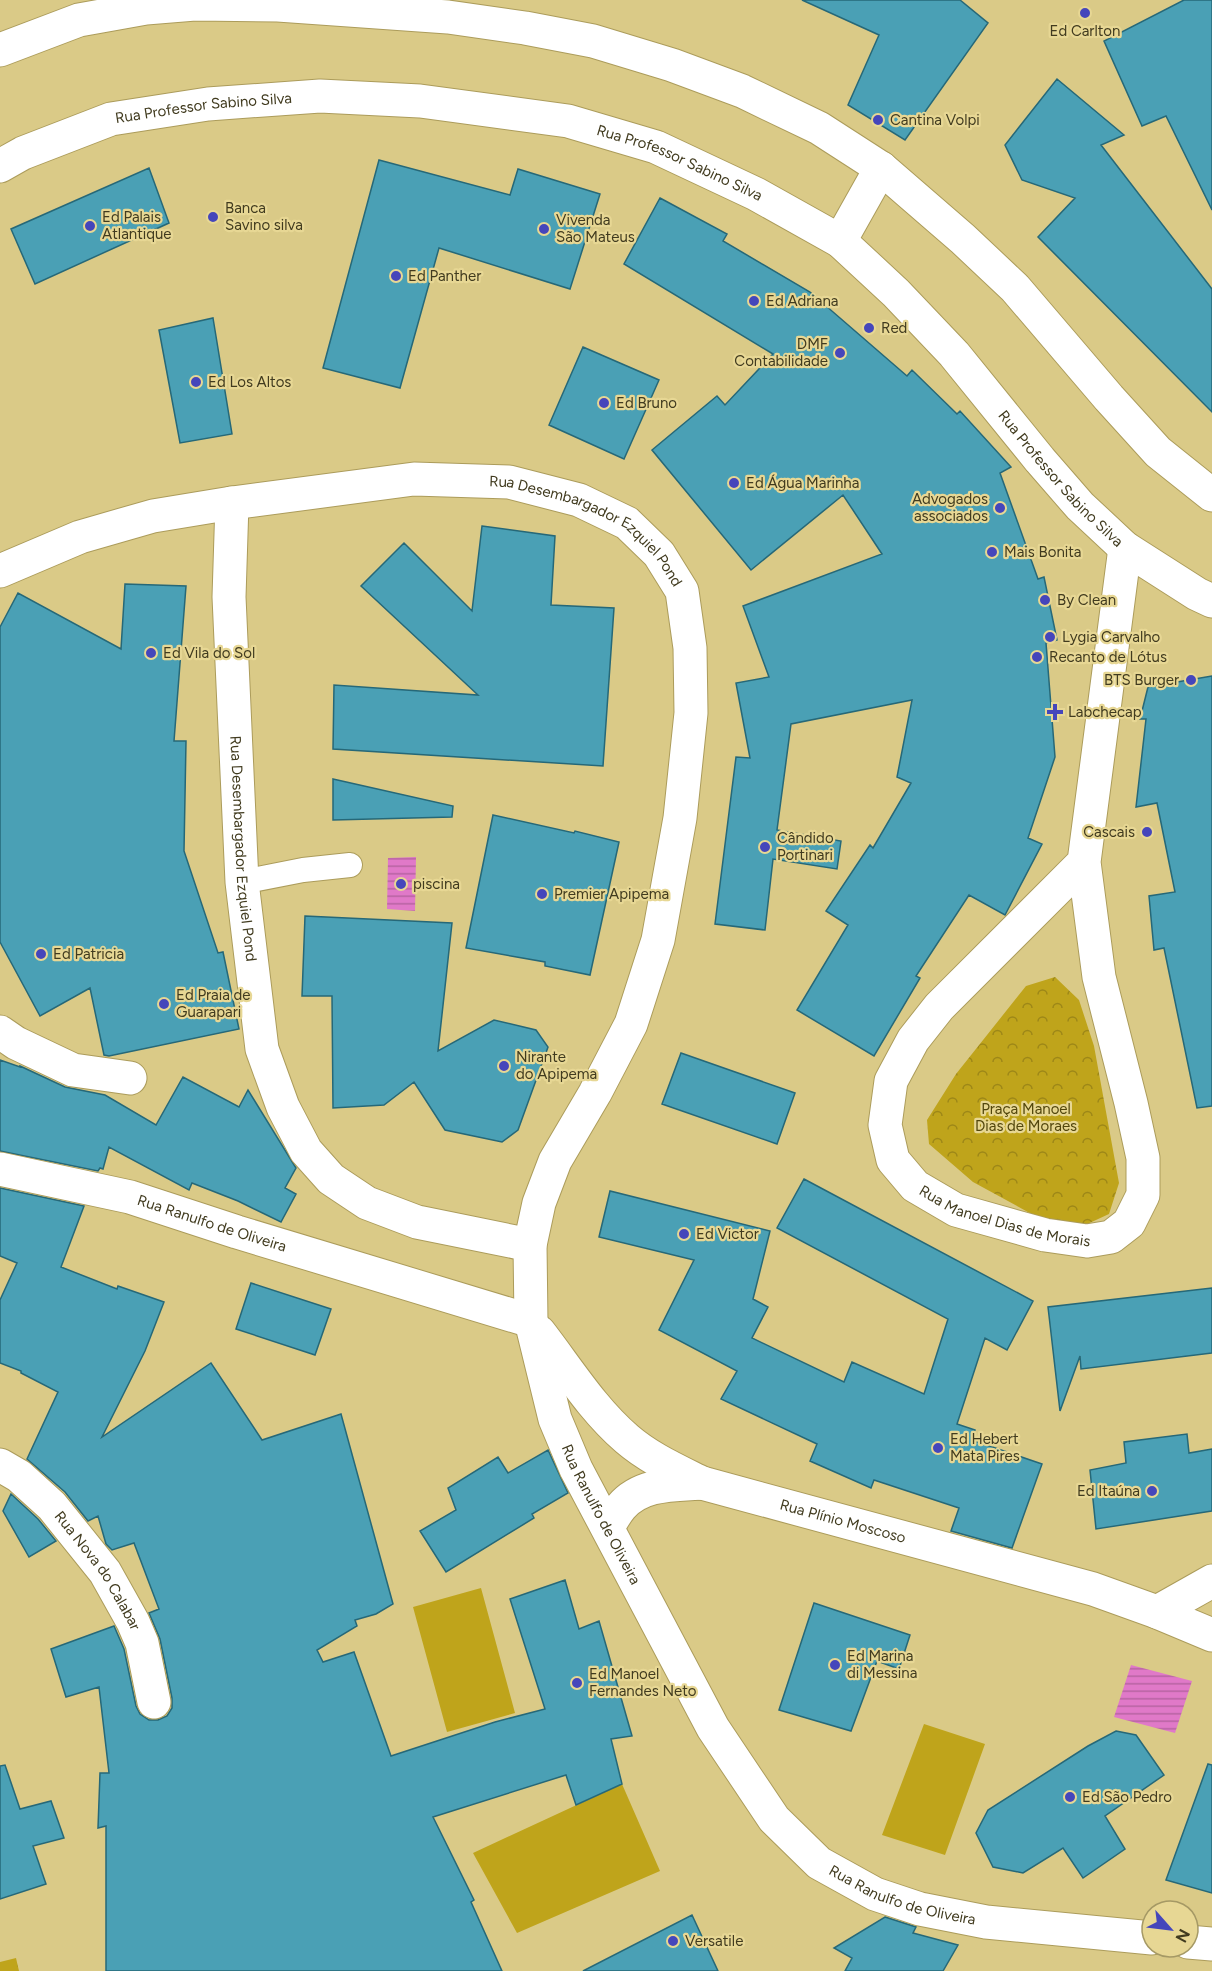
<svg xmlns="http://www.w3.org/2000/svg" width="1212" height="1971" font-family="Figtree,sans-serif">
<style>
.green{fill:#bfa41b}
.park{fill:url(#park-crowns)}
.water{fill:url(#water-rules)}
.building{fill:#4aa0b5;stroke:#266878;stroke-width:1.5}
.lines{fill:none;stroke-linecap:round;stroke-linejoin:round}
.service-casing{stroke:#ac9c5b;stroke-width:26}
.minor-casing{stroke:#ac9c5b;stroke-width:35}
.tertiary-casing{stroke:#ac9c5b;stroke-width:35}
.secondary-casing{stroke:#ac9c5b;stroke-width:35}
.service{stroke:#fff;stroke-width:24}
.minor{stroke:#fff;stroke-width:33}
.tertiary{stroke:#fff;stroke-width:33}
.secondary{stroke:#fff;stroke-width:33}
.poi-dot{fill:#4546bb;stroke:#e7d794;stroke-width:2}
.labels{text-anchor:middle;dominant-baseline:central;stroke-width:4.5;stroke-linejoin:round;paint-order:stroke}
.poi-label{font-size:15px;fill:#413b1f;stroke:#e7d794;text-anchor:start}
.street-label{font-size:15px;fill:#413b1f;stroke:#e7d794}
.park-label{font-size:15px;fill:#52460c;stroke:#e7d794}
</style>
<defs>
<pattern id="park-crowns" width="20" height="18" patternUnits="userSpaceOnUse" patternTransform="scale(1.5)"><rect width="20" height="18" fill="#bfa41b"/><path d="M2 6a3 3 0 1 1 6 0M12 15a3 3 0 1 1 6 0" fill="none" stroke="#9d8717"/></pattern>
<pattern id="water-rules" width="6" height="5" patternUnits="userSpaceOnUse" patternTransform="scale(1.5)"><rect width="6" height="5" fill="#e079c8"/><path d="M0 2.5h6" fill="none" stroke="#b764a2"/></pattern>
</defs>
<rect width="100%" height="100%" fill="#daca87"/>
<path class="green" d="M481,1588L515,1713L447,1732L413,1607Z
M924,1724L985,1744L945,1855L882,1835Z
M622,1784L660,1871L517,1933L473,1853Z"/>
<path class="park" d="M1055,977L1079,1000L1094,1046L1119,1183L1109,1214L1083,1226L1037,1217L973,1182L929,1144L927,1120L956,1074L1026,986Z
M16,1958L19,1971H0V1962Z"/>
<path class="water" d="M416,857L415,911L387,909L388,858Z
M1131,1665L1192,1681L1175,1733L1114,1717Z"/>
<path class="building" d="M802,0H960L988,23L905,140L848,105L879,35Z
M1184,0H1212V210L1166,116L1142,126L1104,41Z
M1057,79L1124,135L1101,145L1212,289V412L1038,237L1075,198L1022,180L1005,145Z
M379,160L510,195L518,169L600,194L570,289L439,248L400,388L323,368Z
M149,168L169,223L35,284L11,229Z
M660,198L727,234L723,241L810,292L907,376L912,370L957,414L960,411L1011,467L1000,473L1038,579L1044,577L1057,640L1046,643L1055,757L1028,838L1042,844L1005,915L969,895L916,976L920,978L874,1056L797,1010L848,925L826,911L870,845L873,848L911,783L897,777L912,700L791,724L777,830L841,841L837,869L773,859L765,930L715,924L736,757L750,758L736,683L769,677L743,606L882,554L843,495L751,570L652,450L717,396L725,405L773,354L624,264Z
M213,318L232,434L180,443L159,330Z
M583,347L659,380L624,459L549,425Z
M482,526L555,536L551,605L614,608L603,766L333,749L334,685L478,695L361,586L404,543L472,611Z
M125,584L186,586L174,741H186L184,851L218,953L223,952L239,1029L109,1056L104,1055L90,988L40,1016L0,942V627L18,593L121,649Z
M1212,676V1106L1197,1108L1164,948L1154,950L1149,896L1175,892L1157,803L1136,807L1146,719H1140L1148,687Z
M333,779L453,806L452,817L333,820Z
M493,815L574,833L575,831L619,842L590,975L545,966V962L466,948Z
M305,916L452,923L438,1051L494,1020L536,1030L548,1047L518,1130L502,1142L445,1130L414,1082L384,1105L333,1108L332,996H302Z
M681,1053L795,1093L777,1144L662,1104Z
M0,1060L20,1067V1066L65,1087L105,1095L156,1125L183,1077L239,1107L248,1090L296,1168L285,1188L296,1194L281,1222L238,1201L192,1183L189,1190L109,1147L103,1169L100,1168L98,1171L0,1151Z
M804,1179L1033,1301L1007,1350L985,1338L957,1424L975,1430L972,1440L1042,1464L1012,1548L951,1531L959,1508L874,1480L871,1488L810,1461L817,1444L721,1399L737,1371L659,1330L694,1260L599,1237L610,1191L770,1231L753,1299L768,1307L752,1338L844,1382L852,1362L924,1394L948,1319L777,1228Z
M0,1188L84,1206L61,1267L117,1289L118,1286L164,1302L145,1351L102,1437L211,1363L262,1440L341,1414L393,1604L376,1614L355,1620L357,1626L317,1650L323,1662L354,1652L391,1756L495,1722L545,1709L510,1599L565,1580L579,1629L599,1621L632,1736L611,1739L622,1784L576,1805L566,1775L433,1817L474,1900L471,1902L502,1971H106V1826L98,1828L100,1773H109L99,1687L66,1697L51,1649L114,1626L124,1649L136,1706L140,1714L149,1720H158L167,1716L172,1708V1698L160,1639L149,1613L159,1609L134,1543L112,1550L106,1544L98,1516L88,1521L65,1492L27,1459L58,1392L21,1373V1371L0,1363V1300L17,1263L0,1256Z
M251,1283L331,1309L315,1355L236,1329Z
M1212,1288V1353L1081,1369L1080,1356L1060,1411L1048,1307Z
M1187,1434L1189,1453L1212,1449V1511L1096,1529L1090,1470L1126,1463L1124,1442Z
M548,1450L568,1493L532,1514L534,1518L446,1572L420,1531L456,1510L448,1488L498,1457L508,1473Z
M11,1494L38,1519L56,1541L29,1557L3,1511Z
M814,1603L910,1635L899,1669L877,1661L851,1731L779,1710Z
M1116,1731L1136,1735L1164,1775L1105,1816L1125,1849L1083,1878L1063,1848L1023,1873L993,1867L976,1833L988,1810L1088,1746Z
M1208,1764L1212,1765V1893L1166,1880Z
M5,1765L20,1809L51,1801L64,1838L33,1846L46,1884L0,1899V1766Z
M692,1915L718,1971H583Z
M885,1917L916,1927L913,1933L958,1945L943,1971H845L852,1958L834,1948Z"/>
<g class="lines">
<g class="service-casing">
<path id="service" d="M242,882L303,870L350,865"/>
</g>
<g class="minor-casing">
<g id="minor">
<path id="s1" d="M232,503L229,597L242,882L262,1049L283,1107L306,1151L331,1179L367,1203L417,1222L530,1245"/>
<path id="s2" d="M0,571L80,537L153,516L232,503L414,479L509,482L579,500L627,523L659,554L682,591L690,648L691,713L680,818L658,940L631,1024L595,1093L555,1161L539,1203L530,1245L531,1321"/>
<path id="s3" d="M1084,862L939,1007L913,1040L891,1081L885,1125L893,1160L915,1186L956,1210L1045,1235L1087,1241L1111,1237L1129,1223L1143,1195V1158L1131,1103L1099,977L1084,862L1125,548"/>
<path d="M0,1032L16,1043L73,1070L130,1078"/>
<path id="s4" d="M0,1465L19,1476L52,1506L105,1572L133,1622L142,1643L154,1702"/>
<path d="M1157,1612L1212,1581"/>
</g>
</g>
<g class="tertiary-casing">
<g id="tertiary">
<path id="s5" d="M0,1169L130,1197L237,1232L531,1321"/>
<path id="s6" d="M531,1321L555,1419L576,1469L713,1728L774,1819L819,1863L875,1894L920,1909L986,1922L1152,1938"/>
<path id="s7" d="M539,1332C567,1368 592,1409 627,1439C649,1458 676,1470 702,1483L1093,1589L1157,1612L1212,1635"/>
<path d="M608,1527C612,1520 616,1513 621,1507C641,1483 674,1485 702,1483"/>
<path d="M1188,1942L1212,1944"/>
</g>
</g>
<g class="secondary-casing">
<g id="secondary">
<path d="M0,50L79,20L146,8L195,4L278,5L448,17L525,28L593,41L672,65L742,91L819,128L881,168L963,239L1015,288L1109,398L1158,452L1212,495"/>
<path id="s8" d="M0,166L23,153L111,119L208,104L320,96L420,101L568,121L656,147L756,194L840,241L896,293L954,354L1040,460L1080,506L1125,548L1197,594L1212,601"/>
<path d="M840,241L881,168"/>
</g>
</g>
<use href="#service" class="service"/>
<use href="#minor" class="minor"/>
<use href="#tertiary" class="tertiary"/>
<use href="#secondary" class="secondary"/>
</g>
<g class="poi-dot">
<circle cx="1085" cy="13" r="6"/>
<circle cx="878" cy="120" r="6"/>
<circle cx="213" cy="217" r="6"/>
<circle cx="90" cy="226" r="6"/>
<circle cx="544" cy="229" r="6"/>
<circle cx="396" cy="276" r="6"/>
<circle cx="754" cy="301" r="6"/>
<circle cx="869" cy="328" r="6"/>
<circle cx="840" cy="353" r="6"/>
<circle cx="196" cy="382" r="6"/>
<circle cx="604" cy="403" r="6"/>
<circle cx="734" cy="483" r="6"/>
<circle cx="1000" cy="508" r="6"/>
<circle cx="992" cy="552" r="6"/>
<circle cx="1045" cy="600" r="6"/>
<circle cx="1050" cy="637" r="6"/>
<circle cx="151" cy="653" r="6"/>
<circle cx="1037" cy="657" r="6"/>
<circle cx="1191" cy="680" r="6"/>
<path d="M1052 703h6v6h6v6h-6v6h-6v-6h-6v-6h6z"/>
<circle cx="1147" cy="832" r="6"/>
<circle cx="765" cy="847" r="6"/>
<circle cx="401" cy="884" r="6"/>
<circle cx="542" cy="894" r="6"/>
<circle cx="41" cy="954" r="6"/>
<circle cx="164" cy="1004" r="6"/>
<circle cx="504" cy="1066" r="6"/>
<circle cx="684" cy="1234" r="6"/>
<circle cx="938" cy="1448" r="6"/>
<circle cx="1152" cy="1491" r="6"/>
<circle cx="835" cy="1665" r="6"/>
<circle cx="577" cy="1683" r="6"/>
<circle cx="1070" cy="1797" r="6"/>
<circle cx="673" cy="1941" r="6"/>
</g>
<g class="labels">
<g class="poi-label">
<text x="1085" y="31" text-anchor="middle">Ed Carlton</text>
<text x="890" y="120">Cantina Volpi</text>
<text x="225" y="208">Banca<tspan x="225" dy="17">Savino silva</tspan></text>
<text x="102" y="217">Ed Palais<tspan x="102" dy="17">Atlantique</tspan></text>
<text x="556" y="220">Vivenda<tspan x="556" dy="17">São Mateus</tspan></text>
<text x="408" y="276">Ed Panther</text>
<text x="766" y="301">Ed Adriana</text>
<text x="881" y="328">Red</text>
<text x="828" y="344" text-anchor="end">DMF<tspan x="828" dy="17">Contabilidade</tspan></text>
<text x="208" y="382">Ed Los Altos</text>
<text x="616" y="403">Ed Bruno</text>
<text x="746" y="483">Ed Água Marinha</text>
<text x="988" y="499" text-anchor="end">Advogados<tspan x="988" dy="17">associados</tspan></text>
<text x="1004" y="552">Mais Bonita</text>
<text x="1057" y="600">By Clean</text>
<text x="1062" y="637">Lygia Carvalho</text>
<text x="163" y="653">Ed Vila do Sol</text>
<text x="1049" y="657">Recanto de Lótus</text>
<text x="1179" y="680" text-anchor="end">BTS Burger</text>
<text x="1068" y="712">Labchecap</text>
<text x="1135" y="832" text-anchor="end">Cascais</text>
<text x="777" y="838">Cândido<tspan x="777" dy="17">Portinari</tspan></text>
<text x="413" y="884">piscina</text>
<text x="554" y="894">Premier Apipema</text>
<text x="53" y="954">Ed Patricia</text>
<text x="176" y="995">Ed Praia de<tspan x="176" dy="17">Guarapari</tspan></text>
<text x="516" y="1057">Nirante<tspan x="516" dy="17">do Apipema</tspan></text>
<text x="696" y="1234">Ed Victor</text>
<text x="950" y="1439">Ed Hebert<tspan x="950" dy="17">Mata Pires</tspan></text>
<text x="1140" y="1491" text-anchor="end">Ed Itaúna</text>
<text x="847" y="1656">Ed Marina<tspan x="847" dy="17">di Messina</tspan></text>
<text x="589" y="1674">Ed Manoel<tspan x="589" dy="17">Fernandes Neto</tspan></text>
<text x="1082" y="1797">Ed São Pedro</text>
<text x="685" y="1941">Versatile</text>
</g>
<g class="street-label">
<text stroke="none"><textPath href="#s8" startOffset="214">Rua Professor Sabino Silva</textPath></text>
<text stroke="none"><textPath href="#s8" startOffset="700">Rua Professor Sabino Silva</textPath></text>
<text stroke="none"><textPath href="#s8" startOffset="1204">Rua Professor Sabino Silva</textPath></text>
<text stroke="none"><textPath href="#s2" startOffset="615">Rua Desembargador Ezquiel Pond</textPath></text>
<text stroke="none"><textPath href="#s1" startOffset="346">Rua Desembargador Ezquiel Pond</textPath></text>
<text stroke="none"><textPath href="#s3" startOffset="504">Rua Manoel Dias de Morais</textPath></text>
<text stroke="none"><textPath href="#s5" startOffset="219">Rua Ranulfo de Oliveira</textPath></text>
<text stroke="none"><textPath href="#s6" startOffset="207">Rua Ranulfo de Oliveira</textPath></text>
<text stroke="none"><textPath href="#s7" startOffset="372">Rua Plínio Moscoso</textPath></text>
<text stroke="none"><textPath href="#s4" startOffset="146">Rua Nova do Calabar</textPath></text>
<text stroke="none"><textPath href="#s6" startOffset="711">Rua Ranulfo de Oliveira</textPath></text>
</g>
<g class="park-label">
<text x="1026" y="1109">Praça Manoel<tspan x="1026" dy="17">Dias de Moraes</tspan></text>
</g>
</g>
<g transform="translate(1170 1929) rotate(118)"><circle r="28" fill="#e7d794" stroke="#a59965" stroke-width="1.5"/>
<path d="M0-4.5L10 22L0 15L-10 22Z" fill="#4546bb"/>
<text y="-9" font-size="16" font-weight="bold" text-anchor="middle" fill="#413b1f">N</text>
</g>
</svg>
